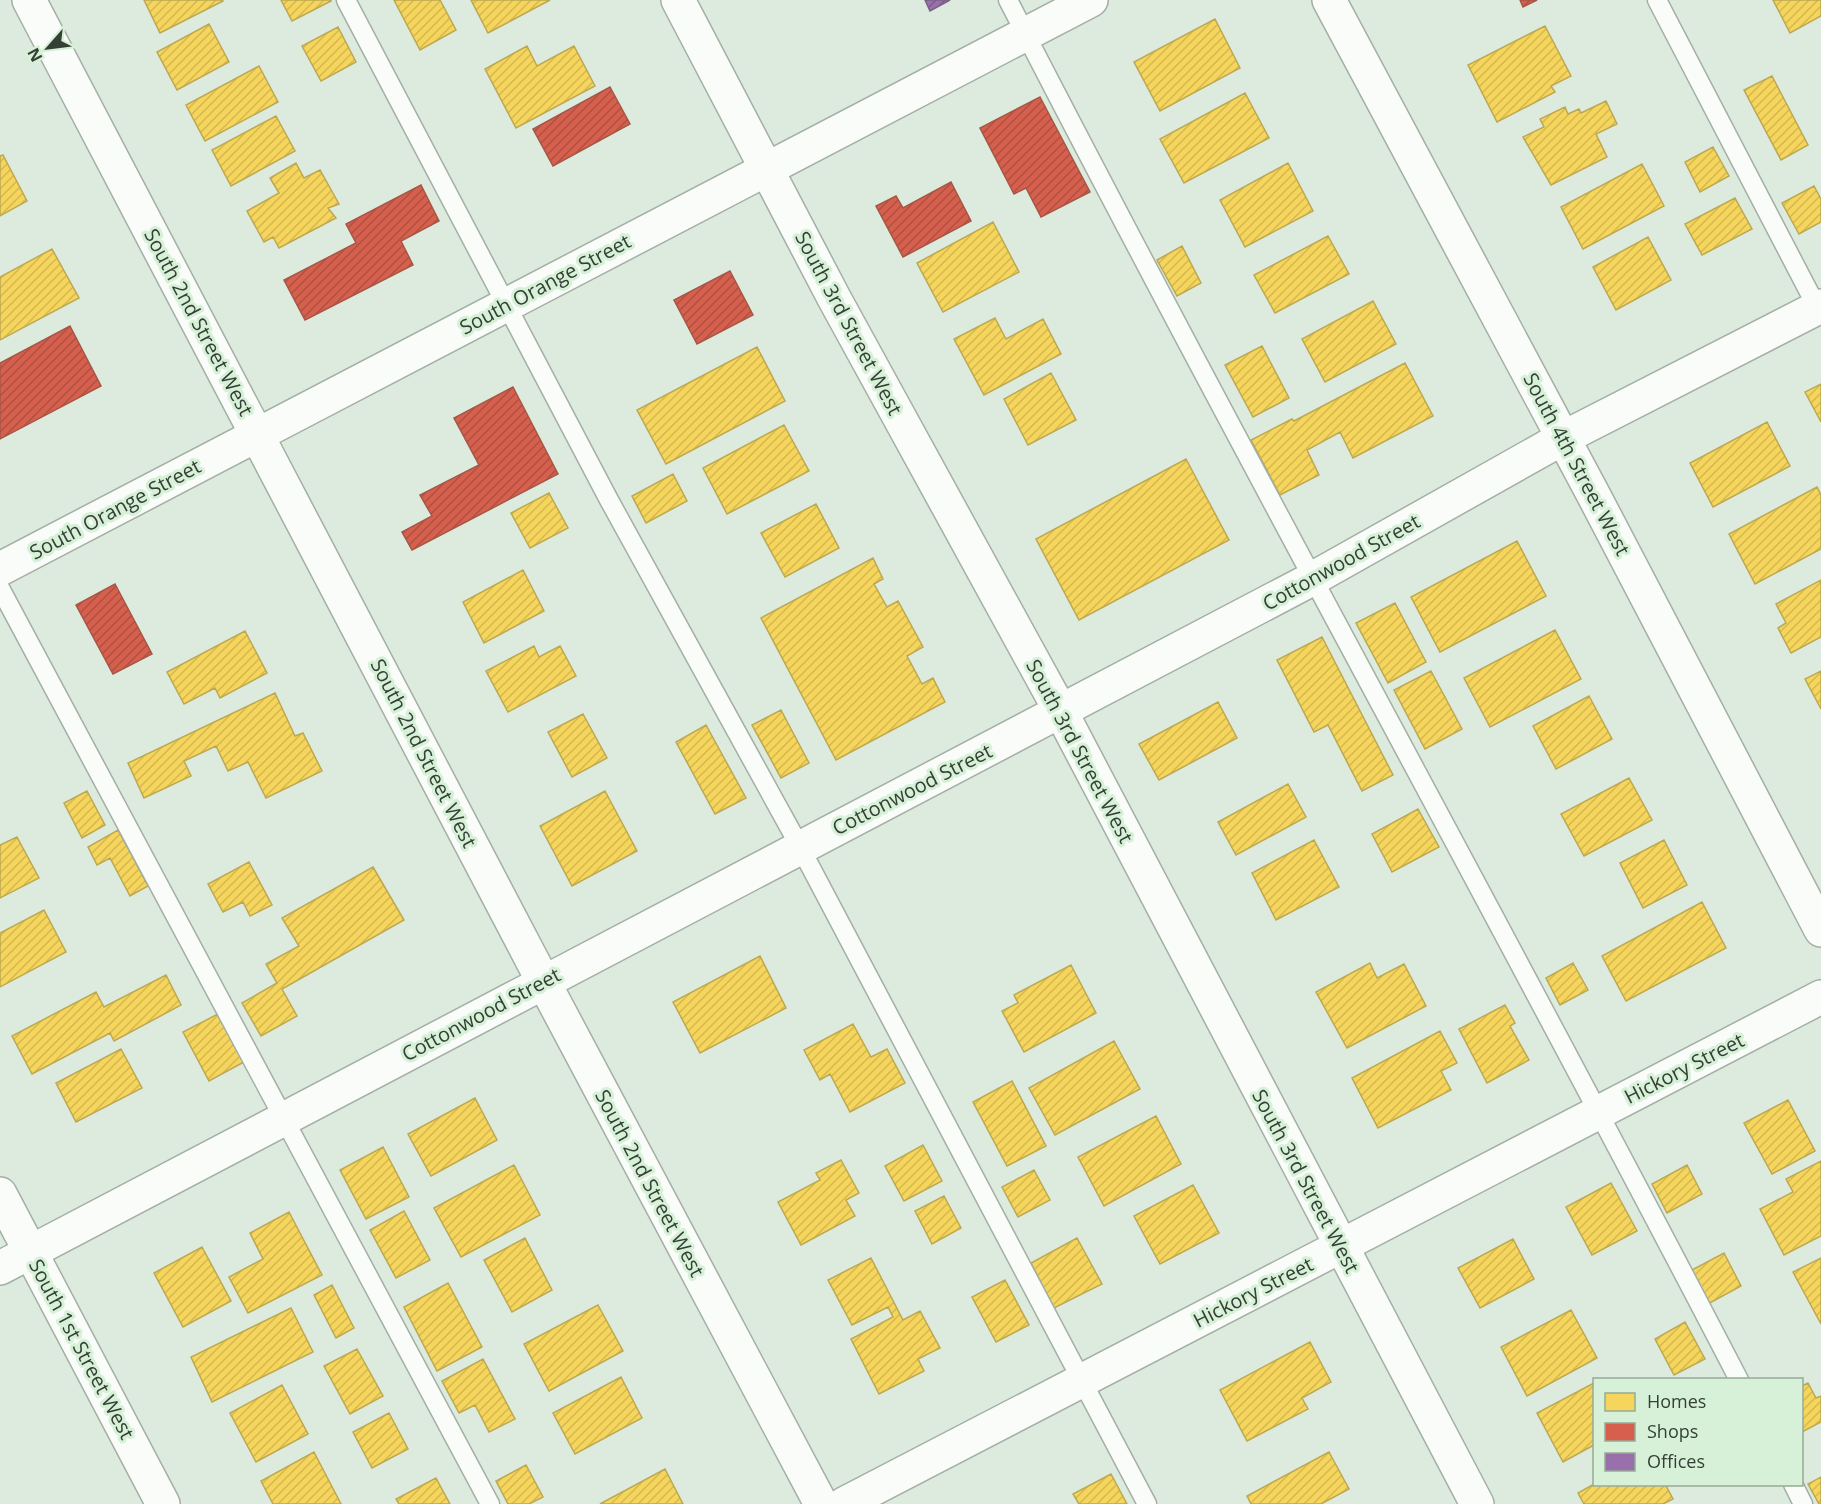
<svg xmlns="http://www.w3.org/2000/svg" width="1821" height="1504" font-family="'Open Sans',sans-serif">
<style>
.homes{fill:url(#homes-hatch);stroke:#bca850;stroke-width:1.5}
.shops{fill:url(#shops-hatch);stroke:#a65646;stroke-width:1.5}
.offices{fill:url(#offices-hatch);stroke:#7b6188;stroke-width:1.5}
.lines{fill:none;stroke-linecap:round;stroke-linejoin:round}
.lane-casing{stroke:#a4afa4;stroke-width:21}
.street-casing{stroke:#a4afa4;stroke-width:36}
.secondary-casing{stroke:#a4afa4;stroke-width:36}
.primary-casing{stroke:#a4afa4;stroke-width:36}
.lane{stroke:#fafcfa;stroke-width:18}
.street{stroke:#fafcfa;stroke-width:33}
.secondary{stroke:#fafcfa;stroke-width:33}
.primary{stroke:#fafcfa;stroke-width:33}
.labels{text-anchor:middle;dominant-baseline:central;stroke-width:6;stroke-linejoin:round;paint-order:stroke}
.street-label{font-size:20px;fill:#353f35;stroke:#d6f1d7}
</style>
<defs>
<pattern id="homes-hatch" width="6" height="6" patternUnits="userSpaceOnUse" patternTransform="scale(1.5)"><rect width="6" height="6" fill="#f6d55c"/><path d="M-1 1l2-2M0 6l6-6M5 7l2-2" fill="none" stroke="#d4b851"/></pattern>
<pattern id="shops-hatch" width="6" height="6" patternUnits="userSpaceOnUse" patternTransform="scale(1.5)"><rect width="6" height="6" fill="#d6604d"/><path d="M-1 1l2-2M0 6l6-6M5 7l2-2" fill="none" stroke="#ae5141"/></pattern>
<pattern id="offices-hatch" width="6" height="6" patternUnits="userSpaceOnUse" patternTransform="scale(1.5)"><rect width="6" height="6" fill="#9970ab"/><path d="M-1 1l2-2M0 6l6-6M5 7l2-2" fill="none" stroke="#7e5d8c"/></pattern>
</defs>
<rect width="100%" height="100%" fill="#dcebdd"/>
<path class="homes" d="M144,0H222L223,1L160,33Z
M281,0H330L331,1L292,21Z
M394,0H440L456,30L420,50Z
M471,0H550L488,33Z
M1773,0H1821V16L1790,33Z
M1215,19L1240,68L1160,111L1134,62Z
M209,24L229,62L177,90L157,52Z
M1545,26L1571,76L1551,86L1555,92L1497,122L1468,65Z
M338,27L356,62L321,81L302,46Z
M527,46L537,66L574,46L595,86L516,128L485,69Z
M259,66L278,102L205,141L186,105Z
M1772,76L1808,145L1781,160L1744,90Z
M1245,93L1269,138L1184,183L1160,139Z
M1606,101L1617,124L1596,134L1607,157L1551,185L1523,137L1544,127L1540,119L1565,107L1568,114L1579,109L1581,113Z
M276,116L295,151L231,186L212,150Z
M1713,147L1729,176L1700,192L1685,162Z
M3,155L27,201L0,216V156Z
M296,163L304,178L320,170L339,204L328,208L336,218L279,248L273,237L264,242L247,211L279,193L270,178Z
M1288,163L1313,211L1245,247L1220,200Z
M1642,164L1664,206L1583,249L1561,207Z
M1814,186L1821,199V222L1799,234L1782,203Z
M1735,198L1752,229L1702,255L1685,224Z
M993,222L1019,272L943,312L917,263Z
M1328,236L1349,274L1275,313L1254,275Z
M1648,237L1671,280L1616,310L1593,267Z
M1182,246L1201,283L1177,296L1157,260Z
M52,249L79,298L0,340V277Z
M1373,301L1396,344L1325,382L1302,339Z
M995,318L1006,339L1043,319L1061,354L984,395L954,339Z
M1262,346L1289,398L1253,417L1225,365Z
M757,347L785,401L666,464L637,410Z
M1405,363L1433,416L1353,458L1340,432L1307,450L1319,475L1280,495L1251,440L1292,419L1294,421Z
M1051,373L1076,420L1028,445L1004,399Z
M1821,384V422L1805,392Z
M1767,422L1790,466L1713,507L1690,463Z
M784,425L809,471L727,514L703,468Z
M1186,459L1229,540L1079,620L1036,539Z
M673,474L687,501L646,523L632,496Z
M1817,487L1821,495V549L1755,584L1729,534Z
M549,493L568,528L530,548L511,513Z
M816,504L839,548L785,577L761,533Z
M1517,541L1546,596L1440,652L1411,597Z
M873,558L883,579L874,584L887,607L898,601L923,647L907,656L922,684L933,678L945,702L836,760L761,618Z
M523,570L544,611L484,643L463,602Z
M1821,580V637L1791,653L1778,628L1786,623L1776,604Z
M1395,603L1426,662L1388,683L1356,623Z
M1555,630L1581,679L1490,727L1464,678Z
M245,631L267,673L220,698L215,688L184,704L167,672Z
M1322,637L1393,775L1362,791L1328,725L1314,732L1277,660Z
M534,646L539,657L560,646L576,676L508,712L486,671Z
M1431,671L1462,729L1425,749L1394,690Z
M1821,671V709L1805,679Z
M275,693L295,736L303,733L322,771L266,798L248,762L228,771L216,746L184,761L191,776L144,798L128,763Z
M1589,696L1612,739L1556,769L1533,726Z
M1218,702L1237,738L1159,780L1139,744Z
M781,710L809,763L781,778L752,725Z
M583,714L607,758L572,777L548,732Z
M706,725L746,798L715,814L676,742Z
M1629,778L1652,820L1584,856L1561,814Z
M1288,784L1306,817L1236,855L1218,822Z
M87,791L105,825L82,838L64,803Z
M605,791L637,851L572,886L540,826Z
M1418,809L1439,847L1392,872L1372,834Z
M118,830L148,886L130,896L110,858L97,865L88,847Z
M17,837L39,878L0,898V845Z
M1314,840L1339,887L1276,920L1252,873Z
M1664,840L1687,885L1643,908L1620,863Z
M249,862L272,905L250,916L243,902L223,912L208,884Z
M373,867L404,920L282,989L297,1016L261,1036L242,1003L277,983L266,964L299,946L282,918Z
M1702,902L1726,948L1626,1001L1602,956Z
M44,910L66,952L0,987V933Z
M760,956L786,1008L700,1053L673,1002Z
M1370,963L1377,978L1404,964L1426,1006L1347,1048L1316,992Z
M1573,963L1588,990L1560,1005L1546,978Z
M1071,965L1096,1013L1024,1052L1002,1011L1018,1003L1014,995Z
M166,975L181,1005L114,1041L110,1033L32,1074L12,1036L96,992L104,1007Z
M1505,1005L1515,1023L1510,1026L1529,1060L1487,1083L1459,1029Z
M218,1014L244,1062L209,1081L183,1032Z
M853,1024L871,1057L887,1049L905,1083L850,1112L830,1074L820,1080L804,1050Z
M1440,1031L1457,1063L1441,1071L1451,1090L1378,1128L1352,1078Z
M1114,1041L1140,1089L1055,1135L1029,1088Z
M121,1049L142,1088L76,1122L56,1083Z
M1012,1081L1046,1146L1007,1166L973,1102Z
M475,1098L497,1140L431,1176L408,1134Z
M1788,1100L1815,1151L1772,1174L1744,1123Z
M1156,1116L1181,1164L1104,1206L1078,1157Z
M923,1145L942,1181L904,1201L885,1166Z
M383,1147L409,1197L366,1219L340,1170Z
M841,1160L859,1193L846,1200L855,1216L801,1245L778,1202L820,1180L816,1173Z
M1821,1161V1236L1784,1255L1760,1209L1793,1192L1786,1179Z
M514,1165L540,1215L461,1257L434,1208Z
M1687,1165L1702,1194L1667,1213L1652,1184Z
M1034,1170L1050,1200L1018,1217L1002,1187Z
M1611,1183L1637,1231L1592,1255L1566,1207Z
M1193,1185L1219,1233L1160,1264L1134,1216Z
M944,1196L961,1228L932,1244L915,1211Z
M404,1211L430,1260L396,1278L370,1230Z
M289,1212L322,1275L248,1313L229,1277L263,1259L250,1233Z
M525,1238L552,1290L512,1312L484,1260Z
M1077,1238L1102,1284L1054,1308L1031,1263Z
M1513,1239L1534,1279L1480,1308L1458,1268Z
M202,1247L231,1301L183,1327L154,1273Z
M1724,1253L1741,1286L1708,1304L1690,1271Z
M871,1258L903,1320L920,1311L940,1348L918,1359L924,1371L879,1394L851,1339L893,1317L888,1307L852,1325L828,1280Z
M1821,1258V1324L1793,1272Z
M1005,1280L1029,1325L996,1342L972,1297Z
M448,1283L482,1347L437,1371L404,1307Z
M332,1285L354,1328L336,1338L314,1295Z
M598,1305L623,1351L549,1391L524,1344Z
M291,1308L313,1352L212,1402L191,1357Z
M1571,1310L1597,1358L1527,1396L1501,1347Z
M1685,1322L1705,1359L1674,1375L1655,1339Z
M1310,1342L1331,1382L1302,1398L1308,1409L1247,1441L1220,1390Z
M357,1349L383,1396L350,1414L324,1366Z
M483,1359L515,1419L489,1432L475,1405L459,1413L442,1381Z
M621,1377L642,1418L575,1454L553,1413Z
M1594,1383V1445L1563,1462L1537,1413Z
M1808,1383L1816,1398L1821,1396V1422L1802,1432V1386Z
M282,1385L308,1434L256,1462L230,1413Z
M389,1413L408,1449L372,1468L353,1432Z
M314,1452L341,1504H273L261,1481Z
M1329,1452L1349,1489L1321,1504H1251L1247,1496Z
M526,1465L543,1497L529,1504H508L496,1481Z
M665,1469L683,1504H600Z
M1111,1474L1127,1504H1079L1073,1494Z
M1821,1477V1504H1819L1808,1484Z
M436,1478L450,1504H399L396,1499Z
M1594,1484H1665L1673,1499L1663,1504H1584L1578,1493Z"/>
<path class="shops" d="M1520,0H1537L1523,7Z
M610,87L630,124L553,166L533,129Z
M1040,97L1090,192L1041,217L1026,188L1014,194L980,128Z
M951,182L971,221L903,257L876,206L896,196L903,208Z
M421,185L439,221L401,241L413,265L305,320L284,280L356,243L346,224Z
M730,271L753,315L697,344L674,300Z
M70,326L101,386L0,439V363Z
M513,387L558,474L412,550L402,532L432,516L420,495L479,465L454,418Z
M115,584L152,654L113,674L76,605Z"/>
<path class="offices" d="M925,0H950L930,11Z"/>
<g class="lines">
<g class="lane-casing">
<path id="lane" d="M346,0L609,500L800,847L1147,1504
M1008,0C1246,463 1499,917 1739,1380
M1657,0L1821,315
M0,588L490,1504
M1793,1484L1803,1504"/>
</g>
<g class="street-casing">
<path id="street" d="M29,0L543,981L821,1504
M1329,0L1593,494L1821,930
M0,1194L163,1504
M0,1268L1312,579L1563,438L1821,306
M844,1504L1821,997"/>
</g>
<g class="secondary-casing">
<path id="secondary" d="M678,0L834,298L1061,712L1477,1504"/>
</g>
<g class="primary-casing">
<path id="primary" d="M0,569L1091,0"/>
</g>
<use href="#lane" class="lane"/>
<use href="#street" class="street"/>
<use href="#secondary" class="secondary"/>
<use href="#primary" class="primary"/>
</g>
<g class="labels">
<g class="street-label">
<text transform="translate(545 284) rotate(-28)">South Orange Street</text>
<text transform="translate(199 322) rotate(62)">South 2nd Street West</text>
<text transform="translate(849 323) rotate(62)">South 3rd Street West</text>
<text transform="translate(1577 464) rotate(62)">South 4th Street West</text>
<text transform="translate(115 509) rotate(-28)">South Orange Street</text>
<text transform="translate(1341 562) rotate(-29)">Cottonwood Street</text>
<text transform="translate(1080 751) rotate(62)">South 3rd Street West</text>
<text transform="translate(424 753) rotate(63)">South 2nd Street West</text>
<text transform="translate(912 789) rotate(-27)">Cottonwood Street</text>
<text transform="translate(481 1014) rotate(-28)">Cottonwood Street</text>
<text transform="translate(1684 1068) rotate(-27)">Hickory Street</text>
<text transform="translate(1306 1181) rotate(62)">South 3rd Street West</text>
<text transform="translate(650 1183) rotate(62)">South 2nd Street West</text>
<text transform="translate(1253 1292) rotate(-27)">Hickory Street</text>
<text transform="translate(82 1349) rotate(62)">South 1st Street West</text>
</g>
</g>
<rect x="1593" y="1378" width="210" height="108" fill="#d6f1d7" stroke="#96aa96" stroke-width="1.5"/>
<rect x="1605" y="1393" width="30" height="18" fill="#f6d55c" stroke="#96aa96" stroke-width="1.5"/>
<text x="1647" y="1408" font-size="18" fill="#353f35">Homes</text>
<rect x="1605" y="1423" width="30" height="18" fill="#d6604d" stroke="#96aa96" stroke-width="1.5"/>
<text x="1647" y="1438" font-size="18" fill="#353f35">Shops</text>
<rect x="1605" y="1453" width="30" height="18" fill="#9970ab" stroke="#96aa96" stroke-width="1.5"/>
<text x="1647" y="1468" font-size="18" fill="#353f35">Offices</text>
<g transform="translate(48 48) rotate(242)" stroke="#d6f1d7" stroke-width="4.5" paint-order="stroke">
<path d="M0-4.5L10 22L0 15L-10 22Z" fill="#353f35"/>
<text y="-9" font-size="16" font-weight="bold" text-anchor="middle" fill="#353f35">N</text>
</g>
</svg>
